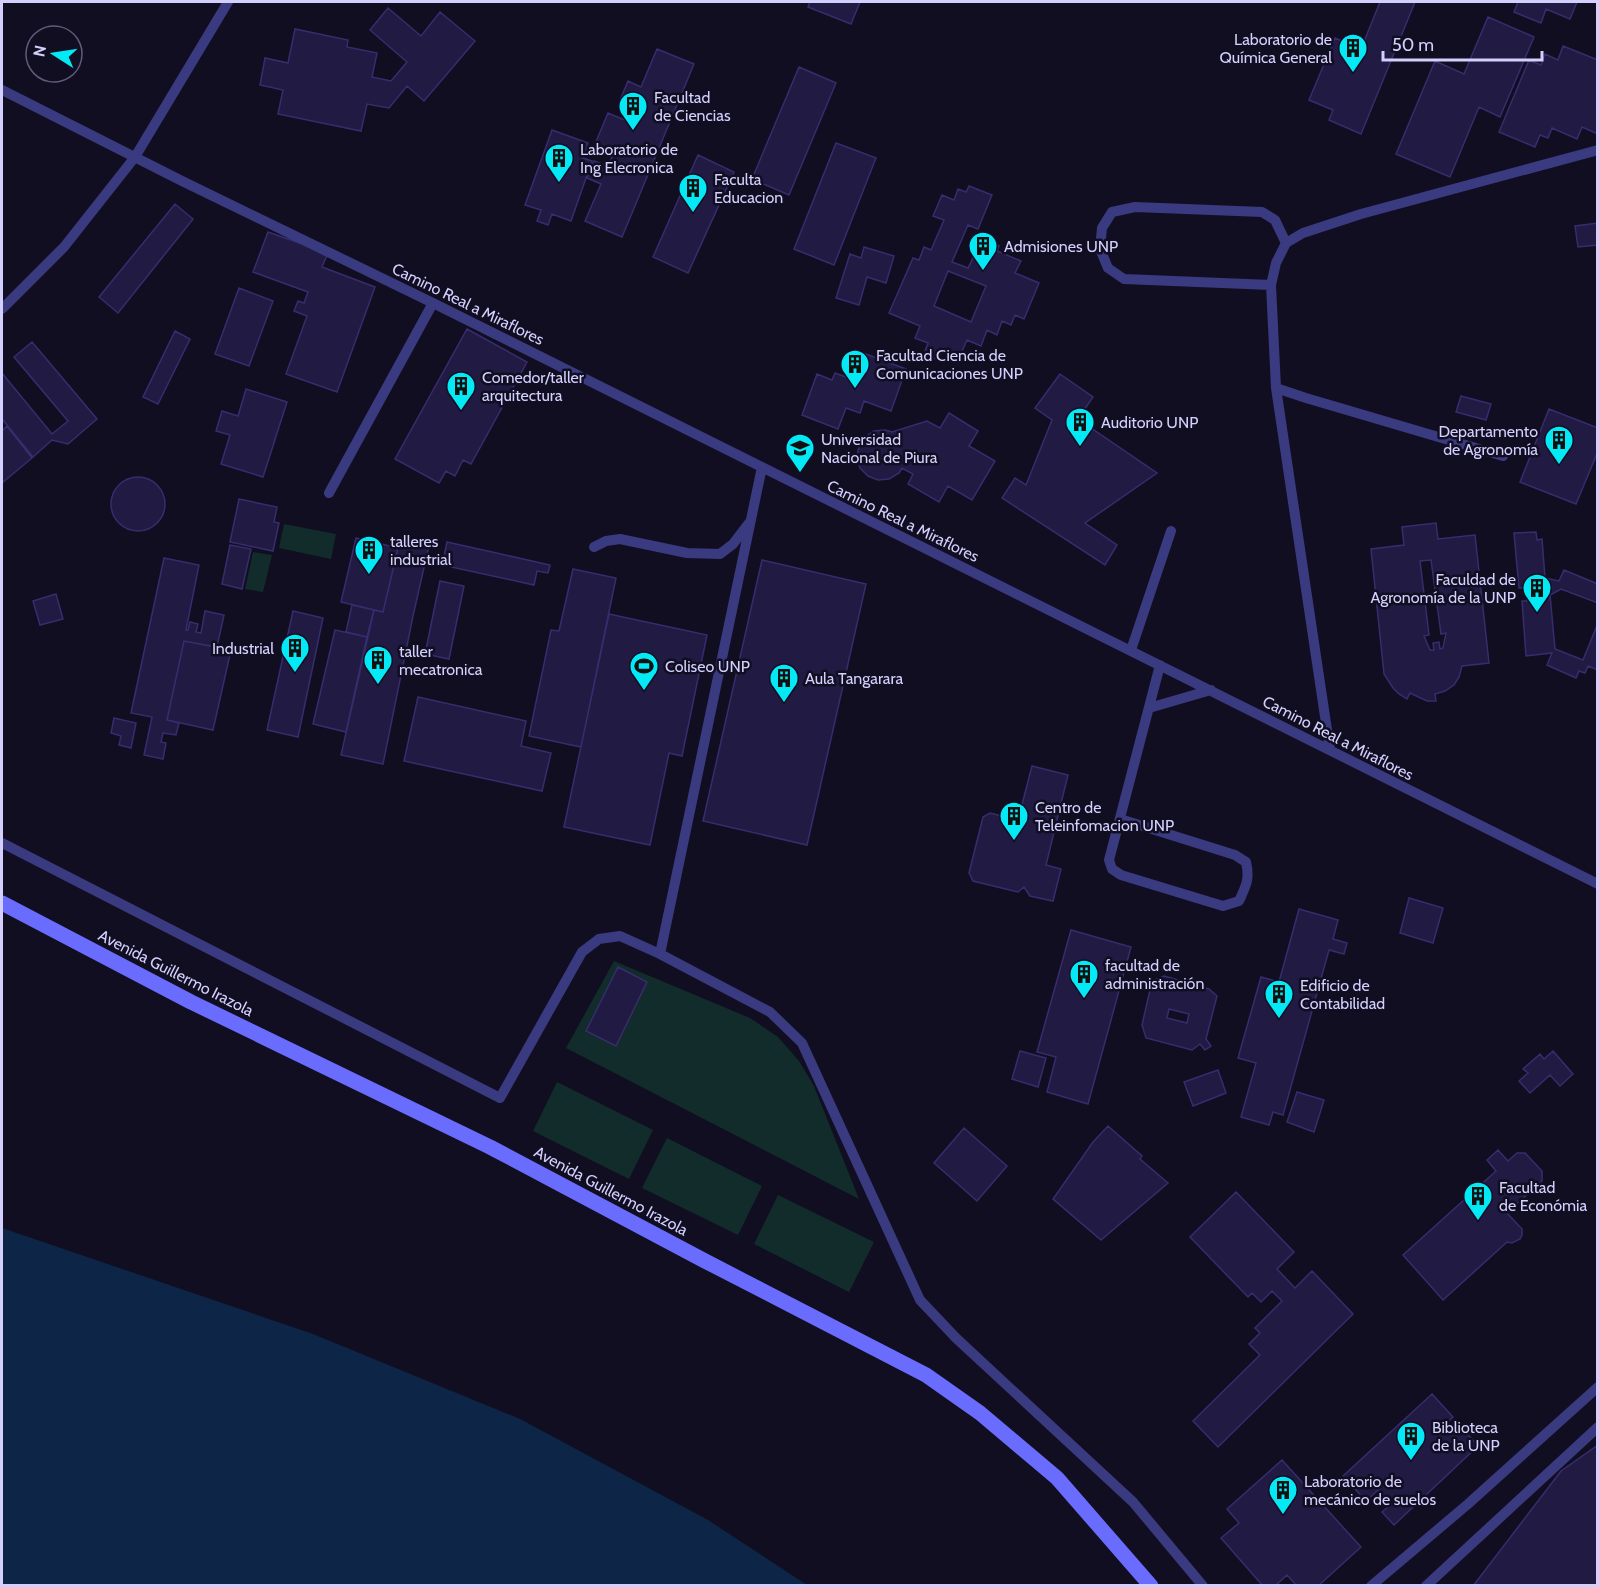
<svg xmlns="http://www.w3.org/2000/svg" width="1599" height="1587" font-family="Cabin,sans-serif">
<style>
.green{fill:#112c2a}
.water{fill:#0d2647}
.building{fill:#211a43;stroke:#372d6e;stroke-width:1.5;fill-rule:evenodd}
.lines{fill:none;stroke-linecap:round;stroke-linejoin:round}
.lane{stroke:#3a3a80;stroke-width:10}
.secondary{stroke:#696cfc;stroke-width:15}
.labels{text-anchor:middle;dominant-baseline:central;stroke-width:5;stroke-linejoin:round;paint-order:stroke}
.poi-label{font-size:16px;fill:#d3d0fe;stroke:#110e22;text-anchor:start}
.street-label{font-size:16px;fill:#d3d0fe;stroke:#110e22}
</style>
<rect width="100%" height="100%" fill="#110e22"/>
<path class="green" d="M284,524L336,534L331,559L279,548Z
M253,552L272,555L263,592L245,589Z
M614,961L750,1018L778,1037L799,1061L814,1086L859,1199L566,1048Z
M557,1082L653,1130L629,1179L533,1131Z
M667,1138L762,1186L738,1235L642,1188Z
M778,1195L874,1242L849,1292L754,1244Z"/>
<path class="water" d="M2,1228L313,1334L520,1419L708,1520L807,1585H2Z"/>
<path class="building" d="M810,2H860L851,24L808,7Z
M1380,2H1415L1361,134L1329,120L1333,110L1309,100L1335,38L1361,49Z
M1518,2H1577L1570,19L1546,9L1541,23L1514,12Z
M388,8L421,36L440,12L475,41L424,101L407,86L389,108L367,104L361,131L278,114L283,90L260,85L265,58L288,63L295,29L348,40L347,47L377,53L372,77L391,81L407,62L370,30Z
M1488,17L1534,37L1500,117L1479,107L1450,177L1396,154L1435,61L1464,74Z
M1563,46L1598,60V134L1582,127L1577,139L1552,128L1548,138L1540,135L1535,147L1499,132L1529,60L1541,65L1545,54L1558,60Z
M657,49L694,64L622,237L585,221L601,184L587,178L594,161L608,166L614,152L595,144L608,113L627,121L634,105L620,100L628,81L641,87Z
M799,67L836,83L789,195L752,179Z
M552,130L588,143L583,158L592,161L571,221L552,214L548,225L537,221L541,210L525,205Z
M836,143L876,158L834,265L794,249Z
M698,155L734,172L688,273L653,257Z
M969,186L992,195L978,229L968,225L952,262L968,268L977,250L985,254L990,242L999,246L997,251L1021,261L1015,273L1039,283L1024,319L1015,315L1011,325L1002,321L997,335L987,330L981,346L967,340L960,356L943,348L938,360L924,354L928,343L915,338L920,326L889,313L913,258L919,260L924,247L931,250L944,220L933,216L942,195L954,200L958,189L966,192ZM948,271L986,286L971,322L934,306Z
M175,204L193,219L118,313L99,297Z
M1598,223V245L1578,247L1575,226Z
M268,232L328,253L322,267L375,287L337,392L286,374L307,316L294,311L298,301L304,303L308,292L253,272Z
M864,247L894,256L886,283L867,277L859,305L836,298L850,254L861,258Z
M239,288L273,301L249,366L215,354Z
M467,329L527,362L471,464L463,460L455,476L446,471L439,483L395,459Z
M175,331L190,339L158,404L143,397Z
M32,342L97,419L68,444L52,440L33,457L2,419V373L52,434L68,421L14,357Z
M855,350L906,369L891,411L864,401L860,413L846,408L838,429L802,415L817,374L832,380L835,373L846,377Z
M1060,374L1093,397L1078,419L1157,473L1085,523L1117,545L1105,565L1002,498L1015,478L1026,485L1052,420L1035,408Z
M246,389L287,402L263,477L221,464L230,435L216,431L222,411L238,416Z
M1461,396L1491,404L1486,420L1456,412Z
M1549,409L1598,428V451L1576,504L1520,482Z
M949,413L978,431L969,446L995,461L972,500L948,486L939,502L908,484L913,474L902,468L899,473L889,479L878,480L868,476L860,468L857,457L859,446L865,437L874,431L885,430L892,432L927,421L940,428Z
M7,426L32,458L2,483V431Z
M111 504a27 27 0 1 1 54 0a27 27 0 1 1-54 0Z
M239,499L277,507L274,522L279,523L273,551L230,542Z
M1436,523L1438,539L1475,535L1489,663L1462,666L1459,677L1454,685L1445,691L1435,694L1436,701H1427L1410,693L1407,699L1399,694L1393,688L1384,674L1371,549L1404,545L1402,527ZM1431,560L1441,634L1446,633L1443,648L1440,649L1439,642L1433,643L1434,650H1430L1424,636L1429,635L1420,561Z
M1536,532L1537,540L1542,539L1545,578L1559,581L1564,570L1598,584V603L1561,589L1550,595L1555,649L1583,660L1598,623V670L1588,666L1585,673L1579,671L1576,678L1547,665L1552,653L1526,656L1522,601H1527L1526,588H1519L1514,533Z
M356,538L398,548L383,612L341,602Z
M413,538L430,541L413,616L383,764L341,755L374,610L383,612L398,548Z
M447,542L550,565L548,573L537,571L534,585L442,565Z
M230,545L251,549L242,589L222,584Z
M164,558L199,565L186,630H188L190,622L198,624L196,632L201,633L205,611L224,615L217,647L184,641L167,720L179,723L176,735L163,733L161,742L166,743L163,759L144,755L152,717L131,713Z
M762,560L866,584L807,845L703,821Z
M573,569L616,578L581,747L529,736L551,630L559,631Z
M440,581L464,586L449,659L425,654Z
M56,594L63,619L40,625L33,601Z
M352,605L374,610L367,637L346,632Z
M293,611L323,618L298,737L267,730Z
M609,614L707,635L682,756L669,753L650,845L564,827Z
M335,630L367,637L346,732L313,724Z
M184,641L231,650L213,730L167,720Z
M418,697L526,721L521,746L551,753L542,791L404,761Z
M114,718L136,723L131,748L119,745L121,736L111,733Z
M1032,766L1068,775L1046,865L1061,869L1053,901L1030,896L1024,887L1018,892L973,881L969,873L983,817L990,813L1018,820Z
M1409,898L1443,908L1433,943L1400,933Z
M1299,909L1338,920L1333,939L1347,943L1344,954L1329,950L1283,1115L1273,1112L1269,1125L1241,1117L1256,1063L1238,1058L1261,977L1279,982Z
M1071,930L1131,947L1088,1104L1047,1092L1056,1057L1037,1052Z
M618,967L647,982L616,1046L586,1031Z
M1164,976L1209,989L1217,996L1206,1039L1211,1046L1205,1050L1200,1044L1192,1050L1146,1038L1142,1025L1152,981ZM1169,1009L1189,1014L1187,1023L1167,1018Z
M1020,1051L1046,1058L1038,1087L1012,1079Z
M1553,1051L1573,1074L1560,1086L1550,1075L1530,1093L1519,1081L1528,1073L1523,1069L1540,1054L1544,1059Z
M1218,1070L1226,1093L1193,1106L1184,1082Z
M1297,1092L1324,1100L1314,1132L1287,1122Z
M1108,1126L1142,1156L1140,1159L1168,1183L1101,1240L1053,1199L1093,1142Z
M964,1128L1007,1166L977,1201L934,1163Z
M1498,1150L1508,1161L1517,1153H1525L1542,1171V1181L1507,1213L1522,1229V1235L1520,1239L1512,1243L1507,1242L1443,1300L1403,1255L1496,1171L1487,1160Z
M1236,1192L1294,1252L1277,1269L1295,1288L1312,1271L1353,1314L1218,1447L1193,1421L1260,1355L1249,1344L1260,1333L1255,1328L1282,1301L1272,1291L1261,1302L1252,1293L1248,1297L1190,1237Z
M1432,1394L1453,1417L1447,1423L1457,1435L1463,1429L1478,1446L1394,1525L1382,1512L1391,1504L1378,1490L1366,1501L1343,1476Z
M1598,1445V1586H1473L1561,1471Z
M1282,1460L1361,1547L1318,1586H1297L1287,1575L1275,1586H1263L1221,1538L1239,1523L1227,1509Z"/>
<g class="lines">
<path class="lane" d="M2,90L182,181L433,303L1598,884
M1271,285L1124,279L1108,268L1100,249L1102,228L1112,212L1135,207L1262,212L1275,220L1286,243
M2,309L64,247L135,157L228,2
M1276,388L1306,398L1503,456
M329,493L433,303
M594,547L606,541L620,539L687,553L720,554L733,544L749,523
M1131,650L1171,531
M1149,708L1211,690
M1330,750L1276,388L1271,285L1276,263L1286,243L1303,233L1361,214L1598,150
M1120,819L1235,855L1246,862C1250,879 1246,886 1239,901L1223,906L1121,875L1112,869L1109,860L1160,665
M2,843L500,1098L582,952L599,939L620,936L660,954L770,1012L802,1043L920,1300L956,1338L1133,1502L1203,1586
M660,954L762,467
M1371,1586L1468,1504L1598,1387
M1426,1586L1598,1427"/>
<path class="secondary" d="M2,903L191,1002L490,1147L705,1261L926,1375L980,1413L1057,1478L1151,1586"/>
</g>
<defs>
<g id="building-pin" transform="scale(1.5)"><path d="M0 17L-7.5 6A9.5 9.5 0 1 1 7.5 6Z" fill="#04e9f6" stroke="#110e22"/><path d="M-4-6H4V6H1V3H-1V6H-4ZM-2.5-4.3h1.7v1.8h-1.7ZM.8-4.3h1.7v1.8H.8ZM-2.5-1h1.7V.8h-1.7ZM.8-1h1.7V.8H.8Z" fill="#111"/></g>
<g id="university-pin" transform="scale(1.5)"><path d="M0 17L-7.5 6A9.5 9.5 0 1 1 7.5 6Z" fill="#04e9f6" stroke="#110e22"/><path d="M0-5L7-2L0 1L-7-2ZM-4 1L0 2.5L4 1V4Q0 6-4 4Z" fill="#111"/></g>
<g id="stadium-pin" transform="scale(1.5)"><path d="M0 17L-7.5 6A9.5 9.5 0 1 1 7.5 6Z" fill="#04e9f6" stroke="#110e22"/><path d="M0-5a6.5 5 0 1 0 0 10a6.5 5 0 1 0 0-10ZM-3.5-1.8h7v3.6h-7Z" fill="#111"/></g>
</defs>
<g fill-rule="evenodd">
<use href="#building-pin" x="1353" y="48"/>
<use href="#building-pin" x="633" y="106"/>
<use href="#building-pin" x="559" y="158"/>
<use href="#building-pin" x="693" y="188"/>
<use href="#building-pin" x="983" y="246"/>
<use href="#building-pin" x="855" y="364"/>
<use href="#building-pin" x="461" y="386"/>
<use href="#building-pin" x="1080" y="422"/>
<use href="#building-pin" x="1559" y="440"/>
<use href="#university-pin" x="800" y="448"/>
<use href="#building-pin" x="369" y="550"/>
<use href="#building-pin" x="1537" y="588"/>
<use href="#building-pin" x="295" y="648"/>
<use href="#building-pin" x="378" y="660"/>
<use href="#stadium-pin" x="644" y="666"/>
<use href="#building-pin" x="784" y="678"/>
<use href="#building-pin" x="1014" y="816"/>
<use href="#building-pin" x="1084" y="974"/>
<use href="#building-pin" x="1279" y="994"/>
<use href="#building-pin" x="1478" y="1196"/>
<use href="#building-pin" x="1411" y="1436"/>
<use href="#building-pin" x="1283" y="1490"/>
</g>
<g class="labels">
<g class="poi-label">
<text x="1332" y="39" text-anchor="end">Laboratorio de<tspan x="1332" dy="18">Química General</tspan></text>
<text x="654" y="97">Facultad<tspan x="654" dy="18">de Ciencias</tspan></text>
<text x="580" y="149">Laboratorio de<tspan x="580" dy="18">Ing Elecronica</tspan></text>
<text x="714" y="179">Faculta<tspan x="714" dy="18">Educacion</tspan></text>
<text x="1004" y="246">Admisiones UNP</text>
<text x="876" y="355">Facultad Ciencia de<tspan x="876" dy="18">Comunicaciones UNP</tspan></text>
<text x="482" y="377">Comedor/taller<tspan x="482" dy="18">arquitectura</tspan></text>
<text x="1101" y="422">Auditorio UNP</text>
<text x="1538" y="431" text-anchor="end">Departamento<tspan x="1538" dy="18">de Agronomía</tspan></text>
<text x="821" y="439">Universidad<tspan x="821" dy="18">Nacional de Piura</tspan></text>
<text x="390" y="541">talleres<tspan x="390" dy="18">industrial</tspan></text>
<text x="1516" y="579" text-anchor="end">Faculdad de<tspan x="1516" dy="18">Agronomía de la UNP</tspan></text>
<text x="274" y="648" text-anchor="end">Industrial</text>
<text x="399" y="651">taller<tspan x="399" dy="18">mecatronica</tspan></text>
<text x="665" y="666">Coliseo UNP</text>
<text x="805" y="678">Aula Tangarara</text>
<text x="1035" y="807">Centro de<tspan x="1035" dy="18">Teleinfomacion UNP</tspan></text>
<text x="1105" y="965">facultad de<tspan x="1105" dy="18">administración</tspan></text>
<text x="1300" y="985">Edificio de<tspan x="1300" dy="18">Contabilidad</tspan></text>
<text x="1499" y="1187">Facultad<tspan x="1499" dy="18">de Económia</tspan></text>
<text x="1432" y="1427">Biblioteca<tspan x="1432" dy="18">de la UNP</tspan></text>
<text x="1304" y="1481">Laboratorio de<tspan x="1304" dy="18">mecánico de suelos</tspan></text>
</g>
<g class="street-label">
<text transform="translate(468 304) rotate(26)">Camino Real a Miraflores</text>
<text transform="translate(903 521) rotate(26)">Camino Real a Miraflores</text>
<text transform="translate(1338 738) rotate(27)">Camino Real a Miraflores</text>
<text transform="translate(176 973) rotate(27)">Avenida Guillermo Irazola</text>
<text transform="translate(611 1191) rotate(28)">Avenida Guillermo Irazola</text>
</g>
</g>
<rect width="1599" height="1587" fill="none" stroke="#d3d0fe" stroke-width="6"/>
<g transform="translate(54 54) rotate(282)"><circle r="28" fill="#110e22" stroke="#5f5c7a" stroke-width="1.5"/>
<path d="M0-4.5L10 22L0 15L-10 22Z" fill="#04e9f6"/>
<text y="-9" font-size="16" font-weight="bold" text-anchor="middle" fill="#d3d0fe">N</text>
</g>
<path d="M1383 51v9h159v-9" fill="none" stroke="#d3d0fe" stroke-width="3"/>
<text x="1392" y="51" font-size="18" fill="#d3d0fe" stroke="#110e22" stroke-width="4.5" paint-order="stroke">50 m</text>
</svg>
